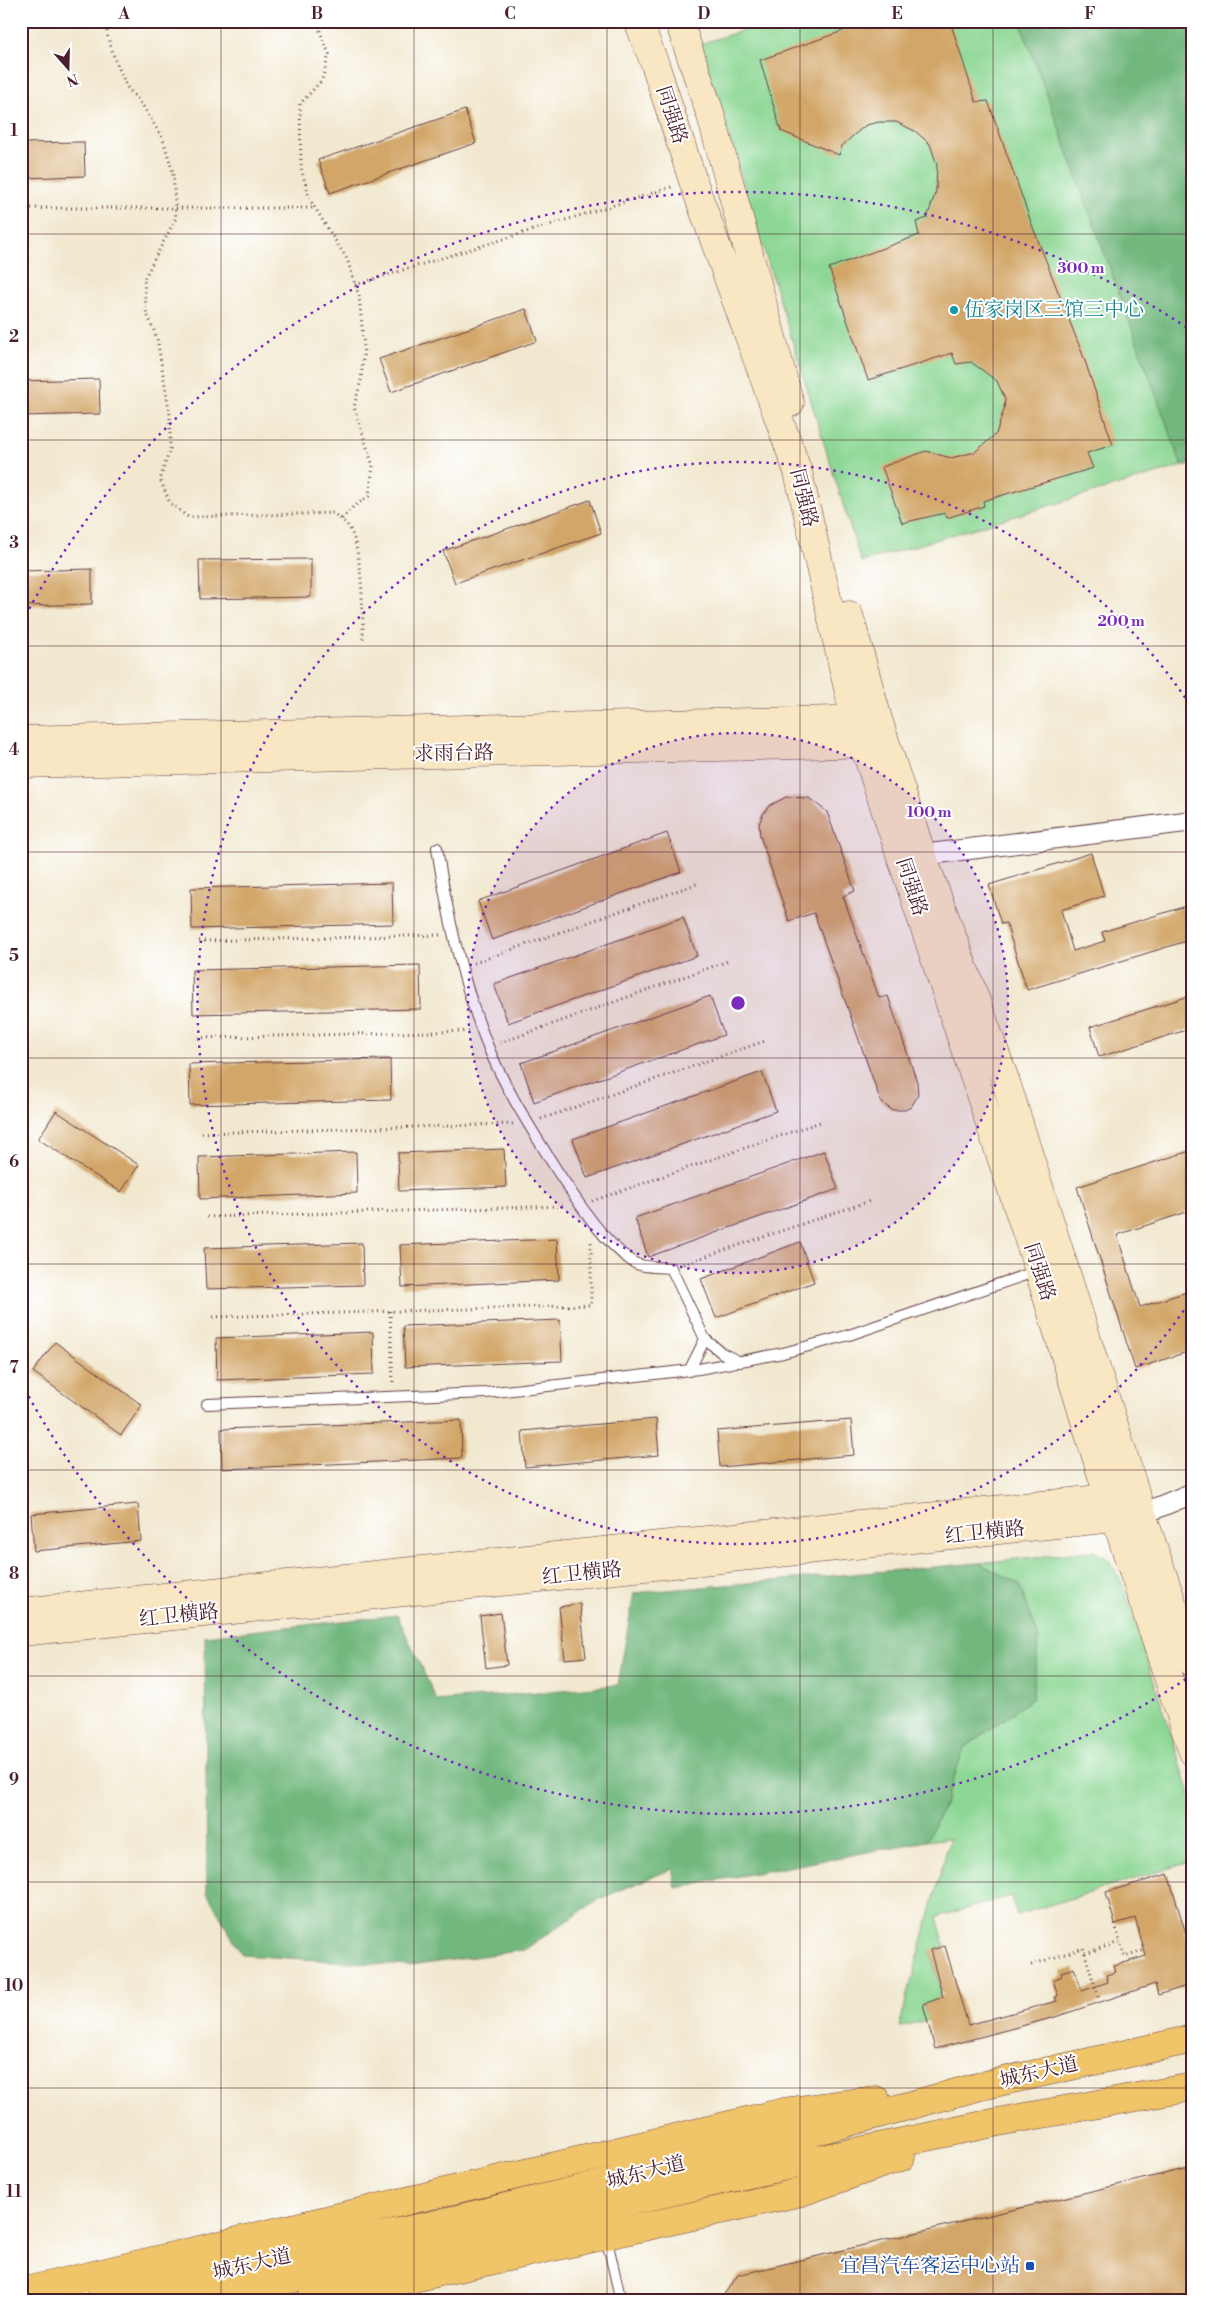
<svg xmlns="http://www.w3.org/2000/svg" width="1214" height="2322" font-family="'Libre Bodoni','Noto Serif SC',serif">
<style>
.green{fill:#8dd794;stroke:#6c7b60}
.forest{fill:#72b87e;stroke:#5e6c54}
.building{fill:#d2a667}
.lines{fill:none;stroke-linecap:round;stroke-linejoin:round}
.lane-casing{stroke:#633d44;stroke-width:12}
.street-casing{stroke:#633d44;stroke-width:22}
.secondary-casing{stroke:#633d44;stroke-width:29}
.primary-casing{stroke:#633d44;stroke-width:29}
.path{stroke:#633d44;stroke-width:3;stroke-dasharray:1 4;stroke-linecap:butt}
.lane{stroke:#fff;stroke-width:10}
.street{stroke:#fff;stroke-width:20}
.secondary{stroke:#f9e7c3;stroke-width:28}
.primary{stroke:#f0c469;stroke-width:28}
.grid{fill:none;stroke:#4a1f2b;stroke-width:1;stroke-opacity:0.55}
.ring{fill:none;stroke:#7b2cbf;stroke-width:2.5;stroke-dasharray:2.5 5}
.culture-dot{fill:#0f9aa8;stroke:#fff;stroke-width:2}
.transit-dot{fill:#1a4fb4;stroke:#fff;stroke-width:2}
.labels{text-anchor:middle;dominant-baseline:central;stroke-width:4;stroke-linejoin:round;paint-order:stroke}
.street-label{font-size:20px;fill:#4a1f2b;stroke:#fff}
.culture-label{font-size:20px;fill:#0d838f;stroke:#fff;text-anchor:start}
.transit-label{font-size:20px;fill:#164399;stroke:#fff;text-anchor:end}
.centre{fill:#7b2cbf;stroke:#fff;stroke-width:2.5}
.ring-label{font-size:15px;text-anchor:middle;font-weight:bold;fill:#7b2cbf;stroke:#fff;stroke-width:4;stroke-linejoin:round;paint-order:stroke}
.neatline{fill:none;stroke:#4a1f2b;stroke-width:2}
.grid-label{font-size:16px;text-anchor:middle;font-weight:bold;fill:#4a1f2b}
</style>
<rect width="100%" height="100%" fill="#fff"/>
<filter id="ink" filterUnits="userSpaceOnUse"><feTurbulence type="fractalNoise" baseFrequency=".02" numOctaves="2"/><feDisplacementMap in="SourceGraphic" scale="10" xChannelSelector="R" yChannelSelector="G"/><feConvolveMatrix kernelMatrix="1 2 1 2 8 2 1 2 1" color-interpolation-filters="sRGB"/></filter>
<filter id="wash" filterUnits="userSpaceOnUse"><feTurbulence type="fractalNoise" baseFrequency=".0096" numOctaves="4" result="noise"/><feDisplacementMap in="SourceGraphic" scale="20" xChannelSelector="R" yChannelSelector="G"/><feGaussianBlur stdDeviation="1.12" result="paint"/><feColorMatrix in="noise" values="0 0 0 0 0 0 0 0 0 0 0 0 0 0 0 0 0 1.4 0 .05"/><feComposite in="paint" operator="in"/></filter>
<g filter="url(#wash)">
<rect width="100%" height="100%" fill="#f1e8cf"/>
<path class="green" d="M773,21H1020L1182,466L861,562L700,44Z
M1093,1551L1110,1560L1124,1587L1193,1803V1861L1017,1915L1011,1896L937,1917L945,1946L930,1951L941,1990L939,1999L923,2004L928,2020L899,2027L950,1838L926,1841L945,1804L964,1748L1032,1699L1039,1638L1019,1584L979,1563Z"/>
<path class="forest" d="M1020,21H1193V464L1182,466Z
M979,1563L1019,1584L1039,1638L1032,1699L964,1748L945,1804L926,1841L676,1888L672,1869L599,1899L524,1950L410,1966L242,1955L207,1893L205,1636L397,1615L437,1701L618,1685L634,1593Z"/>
<g id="blocks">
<path class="building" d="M863,21H950L976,102L988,101L1032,225L1084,358L1113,445L1087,453L1093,468L983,501L984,506L947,518L945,513L902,523L882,467L926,451L951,458L975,452L996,434L1004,409L1005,399L997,381L971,362L956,364L952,353L868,380L829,268L919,235L916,222L927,218L936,191L937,165L930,144L915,131L896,122H879L866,125L855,134L842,146L839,155L781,131L760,60L840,32Z
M465,110L476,143L330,193L318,160Z
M84,142L85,176L21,178V143Z
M526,309L537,341L391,392L379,359Z
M99,379L100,414L21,416V381Z
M590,500L601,533L455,583L443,551Z
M311,559V597L200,599L199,560Z
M92,569V604L21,606V571Z
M786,797L809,798L827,812L855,891L843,896L879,998L888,996L917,1082L918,1095L911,1107L905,1110H892L881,1102L814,913L789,921L760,836L759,824L763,814L769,806Z
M667,833L681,872L492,940L478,901Z
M1091,853L1104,896L1061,910L1073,951L1105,941L1102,932L1193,904V939L1027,990L1006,923L1001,924L989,885Z
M392,883L393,924L192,929L191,888Z
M683,917L697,956L508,1023L494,984Z
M420,965L421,1009L193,1014L192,970Z
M1193,995V1028L1099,1057L1090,1027Z
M710,996L724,1035L534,1102L521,1063Z
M390,1059L391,1100L190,1105L189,1064Z
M762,1072L776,1111L587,1178L573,1139Z
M56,1111L139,1165L121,1192L38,1139Z
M504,1149L506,1187L399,1191L398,1153Z
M1193,1150V1210L1117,1235L1140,1307L1193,1290V1350L1135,1369L1077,1187Z
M824,1151L838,1189L648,1257L635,1218Z
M356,1152L357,1193L200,1199L199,1157Z
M557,1239L559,1280L402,1287L400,1245Z
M800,1242L814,1282L716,1318L701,1279Z
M362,1243L363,1285L206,1289L204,1248Z
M560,1320L562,1361L405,1367L403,1326Z
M373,1332L374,1374L217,1380L216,1338Z
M55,1342L142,1405L121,1435L33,1372Z
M656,1419L659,1455L525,1467L522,1431Z
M461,1420L462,1458L222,1469L221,1429Z
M851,1420L854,1455L720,1467L717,1431Z
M138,1504L141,1541L34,1551L31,1514Z
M580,1604L586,1657L565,1659L559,1607Z
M501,1613L507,1665L486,1668L480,1616Z
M1168,1874L1193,1957V1984L1158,1995L1155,1984L1055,2017L935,2049L923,2004L943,1997L930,1950L945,1946L968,2025L1057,2001L1055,1997L1058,1996L1053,1980L1062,1976L1061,1972L1074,1968L1082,1991L1108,1982L1106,1975L1116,1972L1114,1966L1146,1956L1135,1918L1115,1924L1106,1892Z
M1193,2167V2301H719L738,2275Z"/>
</g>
</g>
<g filter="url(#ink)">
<use href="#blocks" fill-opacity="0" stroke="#633d44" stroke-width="1"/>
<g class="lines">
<g class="lane-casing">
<path id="lane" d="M437,848C447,913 461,978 485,1039C503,1086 532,1130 558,1172C578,1202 603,1242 633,1262C642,1268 661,1267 671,1268L705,1339L722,1353L740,1362
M689,1371L705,1339
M207,1404L486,1393L699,1369L783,1353L849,1335L1037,1271
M606,2236L621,2301"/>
</g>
<g class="street-casing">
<path id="street" d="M922,855L1193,821
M1142,1514L1193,1493"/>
</g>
<g class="secondary-casing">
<path id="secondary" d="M638,21L655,64L693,181L798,472L855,719L1039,1271L1109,1499L1193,1752
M679,21L711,116L790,403
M849,615L878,719L922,855L1006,1082L1142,1514L1193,1664
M21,740L874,719
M21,764L879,743
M21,1612L1127,1496
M21,1632L1134,1516"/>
</g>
<g class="primary-casing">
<path id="primary" d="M21,2292L784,2112L876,2100
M98,2301L282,2257L432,2225L787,2139L981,2086L1193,2039
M194,2301L744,2175L998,2122L1193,2087
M310,2301L801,2192L901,2157"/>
</g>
<path class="path" d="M107,21V34L115,60L127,87L143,106L163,139L173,173L176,218L144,279L146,311L157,338L170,415V449L160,479L170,503L188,517L333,513C338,517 344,521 348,526C363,546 363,616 363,641
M316,21L329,54L322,80L300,104L301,168L310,200L347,259L359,296L364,347L361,380L354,407L373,466L369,496L353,507L341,520
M21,208H316
M355,285L672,187
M199,941L441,935
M474,963L699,883
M198,1038L469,1031
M500,1043L728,961
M541,1119L765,1041
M202,1133L513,1124
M592,1201L823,1121
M207,1217L564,1206
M683,1264L870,1201
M390,1311L393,1383
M213,1317L591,1305V1242
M1115,1924L1120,1942
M1085,1953L1120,1942L1125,1957L1145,1950
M1031,1965L1083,1948L1099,1999"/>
<use href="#lane" class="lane"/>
<use href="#street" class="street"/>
<use href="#secondary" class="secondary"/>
<use href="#primary" class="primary"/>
</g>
</g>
<path class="grid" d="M221,21V2301M414,21V2301M607,21V2301M800,21V2301M993,21V2301M21,234H1193M21,440H1193M21,646H1193M21,852H1193M21,1058H1193M21,1264H1193M21,1470H1193M21,1676H1193M21,1882H1193M21,2088H1193"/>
<circle cx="738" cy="1003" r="270" fill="#7b2cbf" fill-opacity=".12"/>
<g class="ring">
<circle cx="738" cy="1003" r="270"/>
<path d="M1192 1298A541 541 0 1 1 1192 708"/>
<path d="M1192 1675A811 811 0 0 1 22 1384M22 622A811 811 0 0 1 1192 331"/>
</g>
<circle class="culture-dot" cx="954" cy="310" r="5"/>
<rect class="transit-dot" x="1025" y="2261" width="10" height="10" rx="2.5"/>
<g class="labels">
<g class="street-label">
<text transform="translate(671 115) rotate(72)">同强路</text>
<text transform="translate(803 498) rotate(76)">同强路</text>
<text transform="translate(454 754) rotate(-1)">求雨台路</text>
<text transform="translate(911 887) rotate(72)">同强路</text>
<text transform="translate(1039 1272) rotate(72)">同强路</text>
<text transform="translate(985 1533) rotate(-6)">红卫横路</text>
<text transform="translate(582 1574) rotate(-6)">红卫横路</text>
<text transform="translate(179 1616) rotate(-6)">红卫横路</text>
<text transform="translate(1039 2073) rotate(-13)">城东大道</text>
<text transform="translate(646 2173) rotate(-14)">城东大道</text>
<text transform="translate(252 2265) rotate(-13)">城东大道</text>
</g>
<g class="culture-label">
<text x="964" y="310">伍家岗区三馆三中心</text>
</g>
<g class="transit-label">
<text x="1020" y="2266">宜昌汽车客运中心站</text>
</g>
</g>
<circle cx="738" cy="1003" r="8" class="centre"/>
<g class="ring-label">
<text x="1081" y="273">300 m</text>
<text x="1121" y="626">200 m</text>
<text x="929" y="817">100 m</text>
</g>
<rect width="1214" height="2322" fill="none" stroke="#fff" stroke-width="55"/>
<g transform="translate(68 68) rotate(160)" stroke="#ffffff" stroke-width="4" paint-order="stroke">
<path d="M0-4L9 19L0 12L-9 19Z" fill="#4a1f2b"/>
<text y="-8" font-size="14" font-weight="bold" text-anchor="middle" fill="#4a1f2b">N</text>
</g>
<rect x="28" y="28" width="1158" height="2266" class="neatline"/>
<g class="grid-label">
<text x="124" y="19">A</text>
<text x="317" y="19">B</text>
<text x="510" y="19">C</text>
<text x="704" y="19">D</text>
<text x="897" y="19">E</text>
<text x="1090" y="19">F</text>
<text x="14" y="136">1</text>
<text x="14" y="342">2</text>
<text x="14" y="548">3</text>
<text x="14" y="755">4</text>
<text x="14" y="961">5</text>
<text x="14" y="1167">6</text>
<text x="14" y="1373">7</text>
<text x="14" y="1579">8</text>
<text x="14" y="1785">9</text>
<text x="14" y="1991">10</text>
<text x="14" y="2197">11</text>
</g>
</svg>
